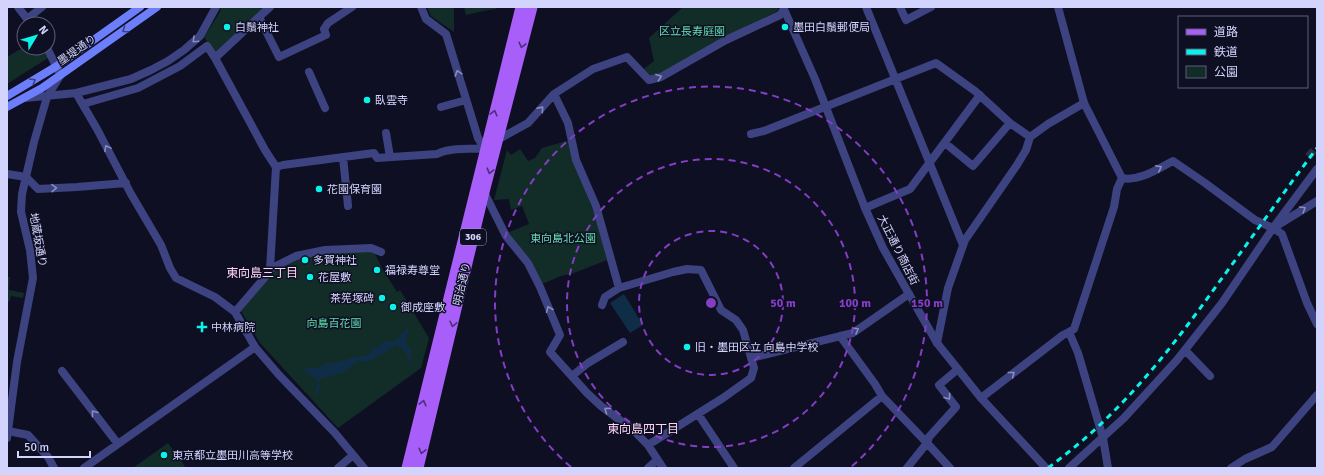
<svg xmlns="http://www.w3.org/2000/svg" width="1324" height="475" font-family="Signika,'Noto Sans JP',sans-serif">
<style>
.green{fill:#122d28}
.water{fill:#102d47}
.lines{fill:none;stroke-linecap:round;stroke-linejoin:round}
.stream{stroke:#102d47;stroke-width:3}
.minor-tunnel{stroke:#2c2d44;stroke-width:8;stroke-dasharray:8 4;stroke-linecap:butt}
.minor{stroke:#3c4380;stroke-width:8}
.tertiary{stroke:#3c4380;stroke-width:8}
.secondary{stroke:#6d7efa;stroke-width:8}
.primary{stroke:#a85ef9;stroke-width:11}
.rail{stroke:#09f3e9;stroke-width:3;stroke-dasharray:6 5;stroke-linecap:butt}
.oneway{stroke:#394184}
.oneway2{stroke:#888cbe}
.oneway3{stroke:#4c2f79}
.ring{fill:none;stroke:#843dc5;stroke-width:2;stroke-dasharray:7 5}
.poi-dot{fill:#09f3e9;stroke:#0f0f23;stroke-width:1.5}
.labels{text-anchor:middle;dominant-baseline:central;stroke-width:3;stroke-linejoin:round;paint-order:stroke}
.shield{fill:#0f0f23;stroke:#9899bc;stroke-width:1}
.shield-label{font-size:10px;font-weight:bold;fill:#d3d4fd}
.poi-label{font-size:11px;fill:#d3d4fd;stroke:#0f0f23;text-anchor:start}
.park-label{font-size:11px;fill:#61dbab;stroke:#0f0f23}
.street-label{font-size:11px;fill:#d3d4fd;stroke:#0f0f23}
.neighbourhood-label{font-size:12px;fill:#fdd5f5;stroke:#0f0f23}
.centre{fill:#843dc5;stroke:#0f0f23;stroke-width:2}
.ring-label{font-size:12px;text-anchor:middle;font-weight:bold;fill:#843dc5;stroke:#0f0f23;stroke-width:3;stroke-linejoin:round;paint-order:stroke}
</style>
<rect width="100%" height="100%" fill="#0f0f23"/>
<path class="green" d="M221,7H267L215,53L204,37L220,12Z
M427,7H454V32L431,16Z
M464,7H497L496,9L483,11L466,15Z
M683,7H777L779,10L656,76L650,75L644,69L654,61L649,38Z
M24,47L42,48L48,58L7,84V57Z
M570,140L575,164L594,213L607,260L574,273L561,276L542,284L531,260L507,233L529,224L522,206L511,210L509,199L494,200L507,150L511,155L520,149L528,161L535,158L542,148Z
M370,251L375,254L383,270L397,292L400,290L429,338L421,368L338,428L260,343L241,311L276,268L298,257L325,252Z
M7,277H10L9,290L24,293L23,298L11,296L10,301L7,302Z
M168,443L186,468H133Z"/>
<path class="water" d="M624,294L643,325L630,333L610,303Z
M407,328L409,330L406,337L407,347L411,348V351L410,353L412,363L411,364C405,353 410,353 396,345L374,359L366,362L359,361L355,363L343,373L322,378L320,380L319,385L317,379L311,377L305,371V368H317L327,363L339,362L349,358L369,355L371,349L379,347L382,343L396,340Z"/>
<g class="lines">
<path class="stream" d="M316,393L319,385"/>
<path class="minor-tunnel" d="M1308,151L1317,159"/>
<path class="minor" d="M18,7L31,24
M270,7L259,17L279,57L326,35L324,29L328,23L352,7
M421,7L426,19L446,34L478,138L485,149
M866,7L963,245
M900,7L906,20L931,7
M27,19L42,7
M47,48L59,72
M215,58L259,17
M309,72L325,108
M76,93L97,129L131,194L161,245L170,268L176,278L215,297L235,312L255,347L279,375L335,433L364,468
M554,94L568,123L576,160L596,206L619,288
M25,98L76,93L131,79L151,70L168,61L184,50L200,36L216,7
M83,104L138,88L180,66L207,46L215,58L265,150L276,167
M441,107L466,100
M386,133L390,157
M751,134L764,131L936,63L975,91L1010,123L1030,137
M499,139L528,123L554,94L593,69L627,57L649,80L661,77L726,40L780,15L784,10
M945,143L973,166L1010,123
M343,157L348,206
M7,174L26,177L38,189L77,187L126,183
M1122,178C1139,182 1159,168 1173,161L1205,183L1255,220L1273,228L1317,201
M484,192L506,236L528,263L540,287L560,335L550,352L587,393L601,406L633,430L648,445L663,468
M865,208L910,189L980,95
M1273,228L1282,234L1307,303L1317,324
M270,269L296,256L325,250L371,248L381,252
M602,305L605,297L619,288L673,272L687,269L701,270L721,310L736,320L743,330L754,368L751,378L723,398L648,445
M235,312L266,276L270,269L276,167L283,165L374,153L377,158L437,154C451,147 470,149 485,149
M840,336L875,384L882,396L927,443L907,468
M937,343L948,288L965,240L1017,165L1026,150L1030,137L1048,124L1084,103L1122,178L1117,189L1114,207L1074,329L1069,332L1078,353L1103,438L1108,468
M1185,350L1210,376
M751,358L853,333L909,294
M62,371L118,444
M572,376L588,363L623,342
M981,398L1063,335L1069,332
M698,414L734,468
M8,431L28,435L48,457L54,468
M84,468L255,347
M338,468L353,455
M648,468L657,460
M794,468L882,396
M950,468L927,443L929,437L956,407L939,385L958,369
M1069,468L1124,418L1177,360L1222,303L1273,228L1317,169
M1231,468L1245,459L1272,447L1317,395"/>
<path class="tertiary" d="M783,7L815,79L865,208L883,248L909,294L937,343L981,398L1046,468
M1058,7L1084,103
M7,438L17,362L33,278L30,250L21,212L22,194L34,142L47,97L60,76"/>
<path class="secondary" d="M7,96L57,66L140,7
M7,107L42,88L157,7"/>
<path class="primary" d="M407,468L521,7
M418,468L484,192L532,7"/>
<path class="rail" d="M1048,468C1069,452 1089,436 1108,417C1149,377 1184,331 1217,285C1251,239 1283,193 1317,148"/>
</g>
<defs><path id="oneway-chevron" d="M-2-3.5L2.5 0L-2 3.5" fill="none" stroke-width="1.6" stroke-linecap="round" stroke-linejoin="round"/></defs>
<g class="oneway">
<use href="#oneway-chevron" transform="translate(125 30) rotate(145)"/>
<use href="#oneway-chevron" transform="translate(33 81) rotate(-31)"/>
</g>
<g class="oneway2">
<use href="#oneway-chevron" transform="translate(195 40) rotate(137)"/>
<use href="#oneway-chevron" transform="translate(458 73) rotate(-107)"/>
<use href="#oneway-chevron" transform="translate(659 77) rotate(-20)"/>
<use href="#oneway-chevron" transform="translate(541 109) rotate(-49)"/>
<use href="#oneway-chevron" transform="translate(107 148) rotate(-118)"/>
<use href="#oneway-chevron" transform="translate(1159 168) rotate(-26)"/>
<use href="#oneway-chevron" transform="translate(54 188) rotate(-2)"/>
<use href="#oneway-chevron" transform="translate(1303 209) rotate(-31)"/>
<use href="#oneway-chevron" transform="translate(549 309) rotate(-112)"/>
<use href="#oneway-chevron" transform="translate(856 330) rotate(-30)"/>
<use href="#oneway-chevron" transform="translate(1012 374) rotate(-38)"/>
<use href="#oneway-chevron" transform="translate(948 397) rotate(53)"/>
<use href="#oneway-chevron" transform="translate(607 410) rotate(-144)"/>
<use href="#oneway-chevron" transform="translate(94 413) rotate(-127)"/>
</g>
<g class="oneway3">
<use href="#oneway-chevron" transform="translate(522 45) rotate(104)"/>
<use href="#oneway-chevron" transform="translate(494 113) rotate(-76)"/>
<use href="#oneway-chevron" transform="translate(490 171) rotate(105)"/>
<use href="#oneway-chevron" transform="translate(453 324) rotate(103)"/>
<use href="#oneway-chevron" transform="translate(423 403) rotate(-76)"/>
<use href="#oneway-chevron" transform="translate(422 451) rotate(104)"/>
</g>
<g class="ring">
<circle cx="711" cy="303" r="72"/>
<circle cx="711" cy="303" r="144"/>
<path d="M571 467A216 216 0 1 1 851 467"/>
</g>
<g class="poi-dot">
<circle cx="227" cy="27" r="4"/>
<circle cx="785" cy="27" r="4"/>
<circle cx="367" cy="100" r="4"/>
<circle cx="319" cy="189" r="4"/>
<circle cx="305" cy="260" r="4"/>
<circle cx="377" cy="270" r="4"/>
<circle cx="310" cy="277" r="4"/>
<circle cx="382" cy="298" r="4"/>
<circle cx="393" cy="307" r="4"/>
<path d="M200 321h4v4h4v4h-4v4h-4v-4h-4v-4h4z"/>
<circle cx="687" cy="347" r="4"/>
<circle cx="164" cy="455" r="4"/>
</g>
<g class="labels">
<rect class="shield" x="460" y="229" width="26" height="16" rx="3"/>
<g class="shield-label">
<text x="473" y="237">306</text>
</g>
<g class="poi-label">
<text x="235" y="27">白鬚神社</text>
<text x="793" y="27">墨田白鬚郵便局</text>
<text x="375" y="100">臥雲寺</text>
<text x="327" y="189">花園保育園</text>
<text x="313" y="260">多賀神社</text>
<text x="385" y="270">福禄寿尊堂</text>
<text x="318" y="277">花屋敷</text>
<text x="374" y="298" text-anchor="end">茶筅塚碑</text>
<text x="401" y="307">御成座敷</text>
<text x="211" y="327">中林病院</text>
<text x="695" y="347">旧・墨田区立 向島中学校</text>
<text x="172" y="455">東京都立墨田川高等学校</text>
</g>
<g class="park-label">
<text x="692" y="31">区立長寿庭園</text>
<text x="563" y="238">東向島北公園</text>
<text x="334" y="323">向島百花園</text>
</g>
<g class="street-label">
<text transform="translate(77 50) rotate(-35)">墨堤通り</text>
<text transform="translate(38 240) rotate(80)">地蔵坂通り</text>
<text transform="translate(898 250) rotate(63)">大正通り商店街</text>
<text transform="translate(462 284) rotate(-77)">明治通り</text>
</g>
<g class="neighbourhood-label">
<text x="262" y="273">東向島三丁目</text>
<text x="643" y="429">東向島四丁目</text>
</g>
</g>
<circle cx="711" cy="303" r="6" class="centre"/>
<g class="ring-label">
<text x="783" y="307">50 m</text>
<text x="855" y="307">100 m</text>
<text x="927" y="307">150 m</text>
</g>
<rect width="1324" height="475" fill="none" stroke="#d3d4fd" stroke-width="16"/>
<rect x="1178" y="16" width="130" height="72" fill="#0f0f23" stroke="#5d5e7a"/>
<rect x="1186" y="29" width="20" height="6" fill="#a85ef9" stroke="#5d5e7a"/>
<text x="1214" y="36" font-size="12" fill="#d3d4fd">道路</text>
<rect x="1186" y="49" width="20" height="6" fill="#09f3e9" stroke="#5d5e7a"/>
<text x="1214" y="56" font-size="12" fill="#d3d4fd">鉄道</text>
<rect x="1186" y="66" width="20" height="12" fill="#122d28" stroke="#5d5e7a"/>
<text x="1214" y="76" font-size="12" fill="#d3d4fd">公園</text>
<g transform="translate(36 36) rotate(52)"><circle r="19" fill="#0f0f23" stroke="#5d5e7a"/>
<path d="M0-3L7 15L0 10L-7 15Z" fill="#09f3e9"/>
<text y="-6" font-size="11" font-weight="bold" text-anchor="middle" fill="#d3d4fd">N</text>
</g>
<path d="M18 451v6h72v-6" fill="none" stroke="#d3d4fd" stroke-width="2"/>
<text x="24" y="451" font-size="12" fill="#d3d4fd" stroke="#0f0f23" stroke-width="3" paint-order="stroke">50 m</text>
</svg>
